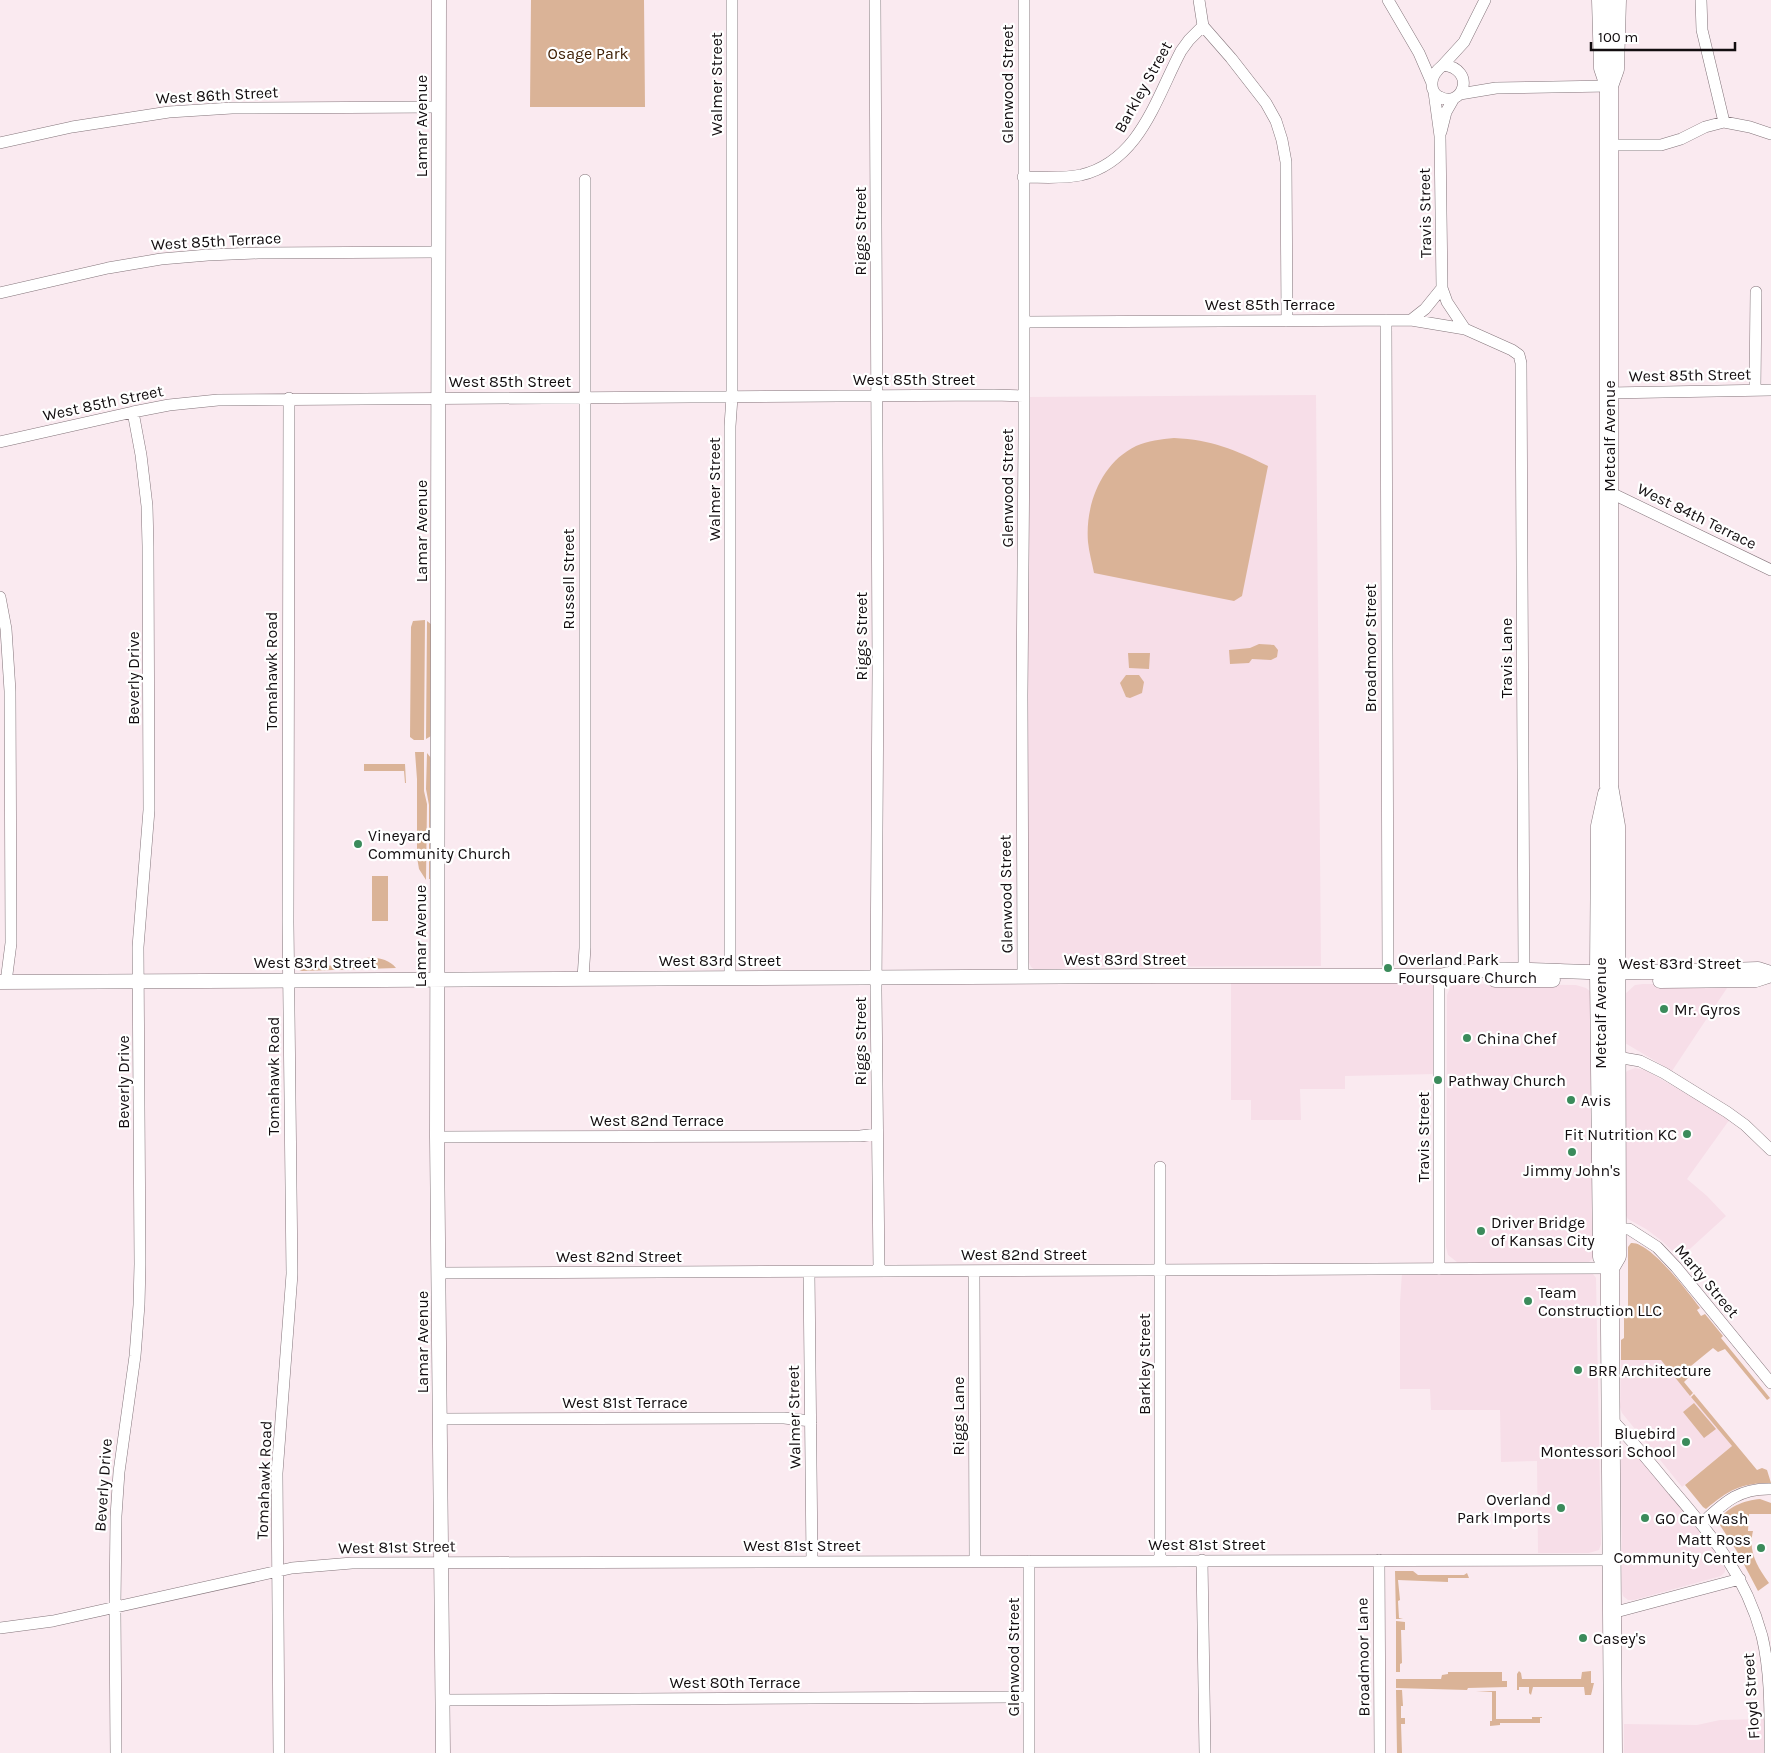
<svg xmlns="http://www.w3.org/2000/svg" width="1771" height="1753" font-family="Karla,sans-serif">
<style>
.built{fill:#f7dee8}
.green{fill:#dab397}
.lines{fill:none;stroke-linecap:round;stroke-linejoin:round}
.minor-casing{stroke:#83747a;stroke-width:12}
.tertiary-casing{stroke:#83747a;stroke-width:15}
.primary-casing{stroke:#83747a;stroke-width:19}
.minor{stroke:#fff;stroke-width:11}
.tertiary{stroke:#fff;stroke-width:14}
.primary{stroke:#fff;stroke-width:18}
.poi-dot{fill:#3b8b5b;stroke:#fff;stroke-width:2}
.labels{text-anchor:middle;dominant-baseline:central;stroke-width:4.5;stroke-linejoin:round;paint-order:stroke}
.park-label{font-size:16px;fill:#3f2006;stroke:#fff}
.street-label{font-size:16px;fill:#120d0f;stroke:#fff}
.poi-label{font-size:16px;fill:#120d0f;stroke:#fff;text-anchor:start}
</style>
<rect width="100%" height="100%" fill="#faeaf0"/>
<path class="built" d="M1316,395L1321,966L1075,967L1046,971L1035,970L1031,967L1028,960V397Z
M1231,982L1432,983L1434,984L1436,1074L1345,1076V1089H1300L1301,1120H1251V1100H1231Z
M1458,984L1576,985L1586,988L1591,992L1595,1256L1589,1262H1457L1448,1255L1446,1247L1447,995L1451,986Z
M1643,984L1729,985L1672,1071L1625,1043V994L1635,985Z
M1635,1068L1645,1070L1730,1119L1687,1179L1707,1196L1726,1216L1680,1258L1662,1241L1646,1229L1628,1219L1625,1214V1074L1627,1071Z
M1402,1273H1586L1593,1274L1596,1278L1601,1544L1599,1550L1589,1553H1538L1537,1461L1501,1462L1500,1410H1431L1430,1389H1400V1302Z
M1621,1360H1661L1732,1446L1682,1487L1622,1413L1620,1407Z
M1626,1449L1633,1450L1710,1545L1725,1567V1572L1721,1576L1634,1600H1628L1623,1596L1622,1591L1621,1454L1622,1451Z
M1764,1719V1753H1624V1724L1697,1725L1720,1720Z"/>
<path class="green" d="M531,0H644L645,107H530Z
M1174,438C1212,440 1234,449 1268,466L1242,596L1234,601L1094,573C1092,563 1089,552 1088,542C1085,505 1101,463 1136,446C1148,441 1161,439 1174,438Z
M425,620L424,740H414L410,737L411,627L413,621Z
M427,621L432,625L431,736L426,739Z
M1259,644L1274,645L1278,650L1277,657L1271,660L1252,659L1249,663L1230,664L1229,650L1250,648Z
M1128,653H1150L1149,669L1129,668Z
M1126,675H1139L1144,682L1142,693L1130,698L1126,697L1120,683Z
M415,752H424V791L427,804L426,880L419,869L417,857V779Z
M427,753L431,758L430,879H429V805L426,789Z
M364,764H405L406,783H405L404,771H364Z
M372,876H388V921H372Z
M301,957L308,959V964L310,966L359,965L366,958C377,957 389,959 396,968L302,971L297,969L295,960Z
M1631,1243C1650,1241 1688,1292 1700,1308L1697,1310L1701,1316L1705,1314L1723,1336L1721,1338L1770,1398L1767,1400L1725,1349L1718,1352L1713,1348L1686,1370L1690,1376L1684,1382L1693,1393L1690,1396L1661,1360H1621V1340L1624,1338V1318L1628,1314V1247Z
M1694,1394L1757,1470L1762,1468L1767,1470L1771,1483C1740,1483 1729,1490 1706,1509L1703,1507L1685,1485L1732,1446L1691,1397Z
M1694,1403L1716,1429L1704,1438L1683,1412Z
M1760,1499L1771,1503V1514H1749L1748,1531H1753C1748,1552 1757,1566 1769,1583L1758,1591L1738,1553L1718,1522C1726,1507 1745,1500 1760,1499Z
M1395,1571H1413L1418,1575H1464L1467,1573L1469,1578H1448V1582L1398,1580L1400,1600L1398,1601L1399,1618L1403,1619H1396Z
M1396,1621L1405,1622V1630H1401L1402,1663L1400,1664V1672H1396Z
M1519,1671L1521,1673L1522,1679H1581L1582,1672L1591,1671V1683H1594L1591,1695H1585L1584,1687H1533L1531,1695L1529,1693V1687H1519V1690H1517V1674Z
M1448,1672H1502V1681H1507V1687L1468,1688L1467,1690L1396,1688V1679H1441L1442,1675L1448,1674Z
M1396,1690H1402L1403,1706H1401V1718H1405V1724H1401L1402,1753H1397Z
M1476,1691H1496V1719H1532V1717H1542V1718H1540V1723H1500V1725L1490,1726V1721H1492V1692Z"/>
<g class="lines">
<g class="minor-casing">
<path id="minor" d="M875,0L878,670L876,991L879,1271
M1199,0L1203,26L1231,58L1266,103L1276,121L1282,140L1286,162L1287,321
M1388,0L1419,53L1432,83
M1701,0L1702,30L1724,122
M1443,65C1477,69 1463,109 1440,97C1435,95 1432,90 1432,85C1431,76 1437,70 1443,65Z
M1443,65L1464,42L1485,0
M1434,92L1440,136L1442,288L1447,302L1465,329
M1460,94L1496,88L1609,86
M1441,132L1446,112L1454,98
M0,143L72,127L169,112L232,108L439,107
M1609,145H1661L1681,139L1705,127L1724,122L1750,127L1771,134
M1023,177C1042,177 1062,179 1081,175C1140,161 1156,98 1181,51L1189,40L1203,26
M0,293L108,268L161,259L208,255L258,253L438,252
M1386,320L1388,976
M1411,320L1425,309L1442,288
M1024,322L1411,320L1465,329L1512,350L1519,355L1521,363L1524,970
M1755,390L1756,292
M1609,393L1771,390
M0,442L133,412L169,405L218,400L994,395L1023,396
M1609,492L1771,570
M0,597L6,629L10,691L11,943L6,982
M1023,977L1022,696L1024,436V0
M583,978L585,948V180
M730,978V426L732,397V0
M1617,1057L1640,1061L1664,1073L1727,1112L1745,1125L1771,1150
M437,1137L860,1136L877,1134
M1160,1167V1560
M1610,1229H1629L1657,1247L1676,1267L1771,1383
M1439,1269V976
M974,1271L975,1561
M809,1272L812,1561
M438,1273L1610,1268
M1610,1418C1632,1440 1652,1465 1672,1489C1713,1537 1745,1574 1762,1636C1771,1674 1770,1714 1770,1753
M440,1419L784,1418L811,1421
M1701,1524C1724,1503 1738,1488 1771,1489
M1202,1560L1205,1753
M1379,1560L1380,1753
M1029,1561V1753
M1612,1613L1740,1579
M0,1628L53,1621L292,1568L352,1563L1611,1560
M442,1700L1029,1697
M116,1753L115,1608L116,1516L119,1472L135,1356L139,1305L140,1264L138,947L149,810L148,546L147,506L141,455L133,412
M279,1753L277,1473L292,1274L288,923L289,398"/>
</g>
<g class="tertiary-casing">
<path id="tertiary" d="M439,0L437,1137L443,1753
M1495,980H1553
M1660,981L1756,980L1771,975
M0,982L1156,976H1439C1487,965 1539,971 1587,972C1644,973 1701,971 1758,969L1771,973"/>
</g>
<g class="primary-casing">
<path id="primary" d="M1601,0L1603,68L1609,86
M1607,794L1600,826L1599,972L1602,1257L1610,1268
M1613,1753L1610,1329V1268L1617,1256L1616,826L1609,786V86L1615,69L1617,0"/>
</g>
<use href="#minor" class="minor"/>
<use href="#tertiary" class="tertiary"/>
<use href="#primary" class="primary"/>
</g>
<g class="poi-dot">
<circle cx="358" cy="844" r="5"/>
<circle cx="1388" cy="968" r="5"/>
<circle cx="1664" cy="1009" r="5"/>
<circle cx="1467" cy="1038" r="5"/>
<circle cx="1438" cy="1080" r="5"/>
<circle cx="1571" cy="1100" r="5"/>
<circle cx="1687" cy="1134" r="5"/>
<circle cx="1572" cy="1152" r="5"/>
<circle cx="1481" cy="1231" r="5"/>
<circle cx="1528" cy="1301" r="5"/>
<circle cx="1578" cy="1370" r="5"/>
<circle cx="1686" cy="1442" r="5"/>
<circle cx="1561" cy="1508" r="5"/>
<circle cx="1645" cy="1518" r="5"/>
<circle cx="1761" cy="1548" r="5"/>
<circle cx="1583" cy="1638" r="5"/>
</g>
<g class="labels">
<g class="park-label">
<text x="588" y="53">Osage Park</text>
</g>
<g class="street-label">
<text transform="translate(716 84) rotate(-90)">Walmer Street</text>
<text transform="translate(1007 84) rotate(-90)">Glenwood Street</text>
<text transform="translate(1143 87) rotate(-61)">Barkley Street</text>
<text transform="translate(217 95) rotate(-3)">West 86th Street</text>
<text transform="translate(421 126) rotate(-90)">Lamar Avenue</text>
<text transform="translate(1425 213) rotate(-91)">Travis Street</text>
<text transform="translate(860 231) rotate(-90)">Riggs Street</text>
<text transform="translate(216 241) rotate(-3)">West 85th Terrace</text>
<text x="1270" y="304">West 85th Terrace</text>
<text transform="translate(1690 375) rotate(-1)">West 85th Street</text>
<text x="914" y="379">West 85th Street</text>
<text x="510" y="381">West 85th Street</text>
<text transform="translate(103 403) rotate(-12)">West 85th Street</text>
<text transform="translate(1609 436) rotate(-90)">Metcalf Avenue</text>
<text transform="translate(1007 488) rotate(-90)">Glenwood Street</text>
<text transform="translate(714 489) rotate(-90)">Walmer Street</text>
<text transform="translate(1697 516) rotate(26)">West 84th Terrace</text>
<text transform="translate(421 531) rotate(-90)">Lamar Avenue</text>
<text transform="translate(568 579) rotate(-90)">Russell Street</text>
<text transform="translate(861 636) rotate(-90)">Riggs Street</text>
<text transform="translate(1370 648) rotate(-90)">Broadmoor Street</text>
<text transform="translate(1506 658) rotate(-90)">Travis Lane</text>
<text transform="translate(271 671) rotate(-90)">Tomahawk Road</text>
<text transform="translate(133 678) rotate(-90)">Beverly Drive</text>
<text transform="translate(1006 894) rotate(-91)">Glenwood Street</text>
<text transform="translate(420 936) rotate(-90)">Lamar Avenue</text>
<text x="1125" y="959">West 83rd Street</text>
<text x="720" y="960">West 83rd Street</text>
<text x="315" y="962">West 83rd Street</text>
<text x="1680" y="963">West 83rd Street</text>
<text transform="translate(1600 1013) rotate(-90)">Metcalf Avenue</text>
<text transform="translate(860 1041) rotate(-90)">Riggs Street</text>
<text transform="translate(273 1076) rotate(-90)">Tomahawk Road</text>
<text transform="translate(123 1082) rotate(-90)">Beverly Drive</text>
<text x="657" y="1120">West 82nd Terrace</text>
<text transform="translate(1423 1137) rotate(-90)">Travis Street</text>
<text x="1024" y="1254">West 82nd Street</text>
<text x="619" y="1256">West 82nd Street</text>
<text transform="translate(1707 1281) rotate(50)">Marty Street</text>
<text transform="translate(422 1342) rotate(-90)">Lamar Avenue</text>
<text transform="translate(1144 1364) rotate(-90)">Barkley Street</text>
<text x="625" y="1402">West 81st Terrace</text>
<text transform="translate(958 1416) rotate(-90)">Riggs Lane</text>
<text transform="translate(794 1417) rotate(-91)">Walmer Street</text>
<text transform="translate(264 1480) rotate(-88)">Tomahawk Road</text>
<text transform="translate(103 1485) rotate(-86)">Beverly Drive</text>
<text x="1207" y="1544">West 81st Street</text>
<text x="802" y="1545">West 81st Street</text>
<text transform="translate(397 1547) rotate(-1)">West 81st Street</text>
<text transform="translate(1013 1657) rotate(-90)">Glenwood Street</text>
<text transform="translate(1363 1657) rotate(-91)">Broadmoor Lane</text>
<text x="735" y="1682">West 80th Terrace</text>
<text transform="translate(1751 1696) rotate(-94)">Floyd Street</text>
</g>
<g class="poi-label">
<text x="368" y="835">Vineyard<tspan x="368" dy="18">Community Church</tspan></text>
<text x="1398" y="959">Overland Park<tspan x="1398" dy="18">Foursquare Church</tspan></text>
<text x="1674" y="1009">Mr. Gyros</text>
<text x="1477" y="1038">China Chef</text>
<text x="1448" y="1080">Pathway Church</text>
<text x="1581" y="1100">Avis</text>
<text x="1677" y="1134" text-anchor="end">Fit Nutrition KC</text>
<text x="1572" y="1170" text-anchor="middle">Jimmy John's</text>
<text x="1491" y="1222">Driver Bridge<tspan x="1491" dy="18">of Kansas City</tspan></text>
<text x="1538" y="1292">Team<tspan x="1538" dy="18">Construction LLC</tspan></text>
<text x="1588" y="1370">BRR Architecture</text>
<text x="1676" y="1433" text-anchor="end">Bluebird<tspan x="1676" dy="18">Montessori School</tspan></text>
<text x="1551" y="1499" text-anchor="end">Overland<tspan x="1551" dy="18">Park Imports</tspan></text>
<text x="1655" y="1518">GO Car Wash</text>
<text x="1751" y="1539" text-anchor="end">Matt Ross<tspan x="1751" dy="18">Community Center</tspan></text>
<text x="1593" y="1638">Casey's</text>
</g>
</g>
<path d="M1591 42v8h144v-8" fill="none" stroke="#120d0f" stroke-width="2.5"/>
<text x="1598" y="42" font-size="15" fill="#120d0f" stroke="#ffffff" stroke-width="4" paint-order="stroke">100 m</text>
</svg>
